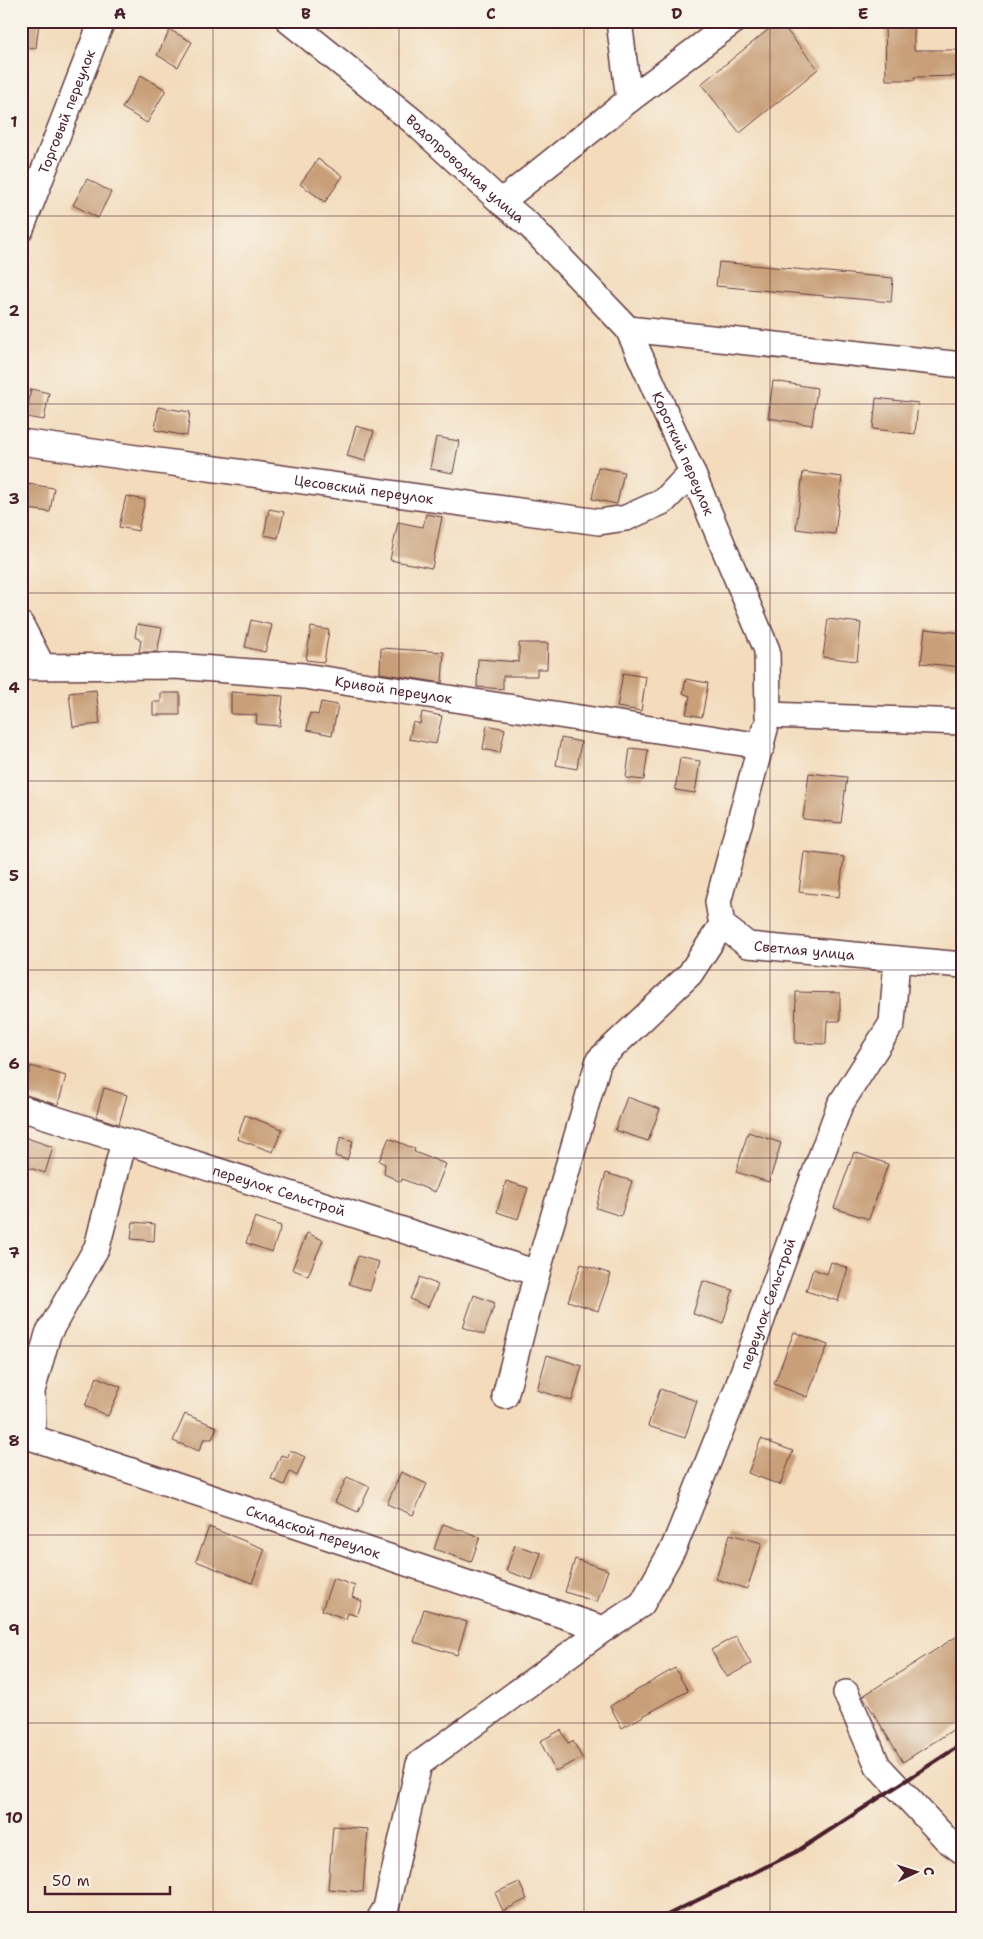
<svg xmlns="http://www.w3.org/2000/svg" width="983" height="1939" font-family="'Shantell Sans',sans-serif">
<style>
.building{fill:#c89f78}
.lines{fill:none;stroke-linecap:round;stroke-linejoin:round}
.minor-casing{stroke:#633b41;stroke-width:28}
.minor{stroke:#fff;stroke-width:25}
.rail{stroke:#4a1f2b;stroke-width:4}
.grid{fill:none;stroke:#4a1f2b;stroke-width:1;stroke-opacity:0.55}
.labels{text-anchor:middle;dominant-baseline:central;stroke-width:4;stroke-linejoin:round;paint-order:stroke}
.street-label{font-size:14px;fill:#4a1f2b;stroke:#f7f3e8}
.neatline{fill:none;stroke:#4a1f2b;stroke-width:2}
.grid-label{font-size:16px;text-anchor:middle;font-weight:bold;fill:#4a1f2b}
</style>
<rect width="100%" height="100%" fill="#f7f3e8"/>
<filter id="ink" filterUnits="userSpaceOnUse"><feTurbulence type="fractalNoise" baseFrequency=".02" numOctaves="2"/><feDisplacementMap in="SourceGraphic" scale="10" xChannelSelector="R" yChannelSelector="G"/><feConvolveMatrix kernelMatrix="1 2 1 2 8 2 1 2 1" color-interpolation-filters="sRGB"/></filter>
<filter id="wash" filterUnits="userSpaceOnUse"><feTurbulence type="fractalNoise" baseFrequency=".0096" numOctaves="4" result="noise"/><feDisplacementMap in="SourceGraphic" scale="20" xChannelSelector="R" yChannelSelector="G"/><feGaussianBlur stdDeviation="1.12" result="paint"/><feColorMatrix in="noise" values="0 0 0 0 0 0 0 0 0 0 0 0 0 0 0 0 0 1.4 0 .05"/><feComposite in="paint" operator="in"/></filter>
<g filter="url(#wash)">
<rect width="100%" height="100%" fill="#f3dbbb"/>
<g id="blocks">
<path class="building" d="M21,21L39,22L36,48L21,47Z
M779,21L818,69L740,133L701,84Z
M885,21H914V50H962V76L914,77L915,80H886Z
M170,30L192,42L178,67L157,55Z
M141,75L166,90L147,123L122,108Z
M318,159L343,176L325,202L300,184Z
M87,179L111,192L98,218L73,205Z
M719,262L893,278L891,302L716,286Z
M773,381L817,388L812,425L768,418Z
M31,389L49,393L44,420L26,417Z
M876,398L918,403L915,434L873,429Z
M158,407L190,412L187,436L155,430Z
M356,426L374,431L365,461L347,456Z
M436,437L459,441L453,473L430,469Z
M598,467L624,472L617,504L592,499Z
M803,472L842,477L835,534L796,529Z
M21,483L54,488L50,512L21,508Z
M126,496L145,500L138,531L119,527Z
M269,509L284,512L278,538L264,535Z
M426,514L442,517L432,568L390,560L398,522L423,527Z
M828,619L861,623L857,661L823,657Z
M251,620L272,625L265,652L245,647Z
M137,624L162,628L157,652H139L141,640L135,637Z
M311,627L329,630L324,662L306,660Z
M925,629L962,633V667L921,663Z
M519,643H548L547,669H537V676H503V689L477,687L478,659L519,662Z
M381,648L444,652L442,683L380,673Z
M623,673L646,677L641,711L617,707Z
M686,679L708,683L702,717L686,714L690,696L683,693Z
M96,690L100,724L73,727L69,693Z
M231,692L283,696L280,726L256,724L257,715L231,714Z
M161,693H180V715H153V702H161Z
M321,702L338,705L332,735L307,730L310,713L318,715Z
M422,712L442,716L436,744L409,739L413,722L420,724Z
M487,725L505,729L500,753L483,749Z
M561,738L581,742L577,769L556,765Z
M630,748L648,750L644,780L626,778Z
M680,758L700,761L695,793L675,790Z
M809,773L847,777L841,823L803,819Z
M804,852L844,857L839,897L799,892Z
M796,992L840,993V1021H827L826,1044L795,1043Z
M31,1066L66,1076L58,1105L23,1094Z
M104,1088L127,1095L119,1124L96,1117Z
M627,1097L660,1109L648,1141L615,1130Z
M245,1115L282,1129L273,1152L237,1139Z
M748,1132L781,1143L769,1182L736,1172Z
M21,1136L53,1147L45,1173L21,1165Z
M341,1137L353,1141L347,1160L335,1156Z
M389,1138L415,1149L414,1152L446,1164L435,1192L402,1179L401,1182L384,1174L385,1164L379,1161Z
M854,1152L888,1164L869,1219L834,1208Z
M606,1173L632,1181L621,1216L596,1208Z
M506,1181L528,1188L518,1219L497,1212Z
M255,1217L281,1226L272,1252L246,1243Z
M133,1222L155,1224L154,1241L131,1239Z
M307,1233L323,1240L308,1276L292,1269Z
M358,1256L379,1262L370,1291L349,1284Z
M831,1262L848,1268L838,1301L806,1291L813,1269L827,1274Z
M581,1264L611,1274L598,1311L568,1301Z
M420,1277L438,1285L428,1307L410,1299Z
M703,1281L733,1290L723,1323L693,1314Z
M474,1295L495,1303L484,1335L463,1327Z
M794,1332L828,1345L807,1397L774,1384Z
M547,1355L582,1366L572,1401L537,1390Z
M97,1377L121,1387L108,1416L85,1406Z
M660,1389L697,1401L685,1438L648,1426Z
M185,1414L217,1427L212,1439H204L199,1451L173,1441Z
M761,1439L793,1451L780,1485L748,1473Z
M290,1450L305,1457L297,1476L290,1472L284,1485L271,1479L281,1455L288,1457Z
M401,1472L427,1484L413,1515L387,1504Z
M347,1477L370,1487L358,1512L335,1502Z
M443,1524L480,1537L471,1562L434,1549Z
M209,1527L265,1549L252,1583L196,1561Z
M730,1534L762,1543L747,1589L716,1579Z
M515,1545L541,1553L532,1580L506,1571Z
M575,1559L608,1570L597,1602L565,1592Z
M333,1578L355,1586L352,1597L362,1601L357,1616L348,1613L346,1619L322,1610Z
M424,1609L467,1622L457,1655L414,1642Z
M962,1633V1724L903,1762L863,1696Z
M736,1636L751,1664L727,1677L711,1650Z
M675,1668L688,1691L622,1728L610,1706Z
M561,1730L568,1743L573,1741L582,1758L555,1771L540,1741Z
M333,1826L368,1829L363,1892L328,1889Z
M519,1882L527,1899L503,1911L495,1893Z"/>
</g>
</g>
<g filter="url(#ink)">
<use href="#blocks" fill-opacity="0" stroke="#633b41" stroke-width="1"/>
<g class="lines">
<g class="minor-casing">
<g id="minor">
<path id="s1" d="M289,21L414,122L501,202L530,226L628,329L692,472L767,650L768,715L962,722"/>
<path d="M619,21L629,100"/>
<path d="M501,202L629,100L734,21"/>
<path id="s2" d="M21,229L102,21"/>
<path d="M628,329L962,365"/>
<path id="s3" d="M21,442L599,522L626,518L664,501L692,472"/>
<path d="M21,625L42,666"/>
<path id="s4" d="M21,667L175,666L304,676L762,746"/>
<path id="s5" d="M765,729L718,902L722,925L748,945L962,965"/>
<path id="s6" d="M21,1108L537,1273"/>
<path d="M505,1396L537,1273L599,1060L690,974L722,925"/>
<path id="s7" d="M21,1434L604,1629"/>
<path d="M33,1438L32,1391L48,1334L97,1247L124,1141"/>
<path d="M846,1693L878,1766L947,1840L962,1851"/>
<path id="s8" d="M380,1918L386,1908L419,1764L604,1629L642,1604L674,1547L736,1392L794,1230L840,1105L892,1023L897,959"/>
</g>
</g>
<use href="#minor" class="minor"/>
<path class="rail" d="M661,1918L796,1852L962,1744"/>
</g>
</g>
<path class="grid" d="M213,21V1918M399,21V1918M584,21V1918M770,21V1918M21,216H962M21,404H962M21,593H962M21,781H962M21,970H962M21,1158H962M21,1346H962M21,1535H962M21,1723H962"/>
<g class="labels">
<g class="street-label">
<text stroke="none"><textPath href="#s2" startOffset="126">Торговый переулок</textPath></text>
<text stroke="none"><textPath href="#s1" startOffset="230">Водопроводная улица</textPath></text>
<text stroke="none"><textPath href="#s1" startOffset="595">Короткий переулок</textPath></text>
<text stroke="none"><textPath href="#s3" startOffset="346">Цесовский переулок</textPath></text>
<text stroke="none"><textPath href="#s4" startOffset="374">Кривой переулок</textPath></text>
<text stroke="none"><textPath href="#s5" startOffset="292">Светлая улица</textPath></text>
<text stroke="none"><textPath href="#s6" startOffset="271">переулок Сельстрой</textPath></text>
<text stroke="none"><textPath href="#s8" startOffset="760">переулок Сельстрой</textPath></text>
<text stroke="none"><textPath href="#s7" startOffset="308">Складской переулок</textPath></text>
</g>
</g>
<rect width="983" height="1939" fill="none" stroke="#f7f3e8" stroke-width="55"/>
<g transform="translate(916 1872) rotate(86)" stroke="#f7f3e8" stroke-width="4" paint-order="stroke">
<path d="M0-4L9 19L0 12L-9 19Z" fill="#4a1f2b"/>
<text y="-8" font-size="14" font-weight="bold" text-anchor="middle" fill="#4a1f2b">С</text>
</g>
<path d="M45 1886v8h125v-8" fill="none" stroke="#4a1f2b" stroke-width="2.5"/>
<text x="52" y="1886" font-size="15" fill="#4a1f2b" stroke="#f7f3e8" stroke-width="4" paint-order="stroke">50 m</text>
<rect x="28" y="28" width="928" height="1884" class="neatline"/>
<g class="grid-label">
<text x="120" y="19">A</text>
<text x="306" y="19">B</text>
<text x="491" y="19">C</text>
<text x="677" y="19">D</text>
<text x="863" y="19">E</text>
<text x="14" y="127">1</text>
<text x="14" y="316">2</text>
<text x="14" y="504">3</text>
<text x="14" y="693">4</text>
<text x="14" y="881">5</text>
<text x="14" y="1069">6</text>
<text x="14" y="1258">7</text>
<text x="14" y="1446">8</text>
<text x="14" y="1635">9</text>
<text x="14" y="1823">10</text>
</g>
</svg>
